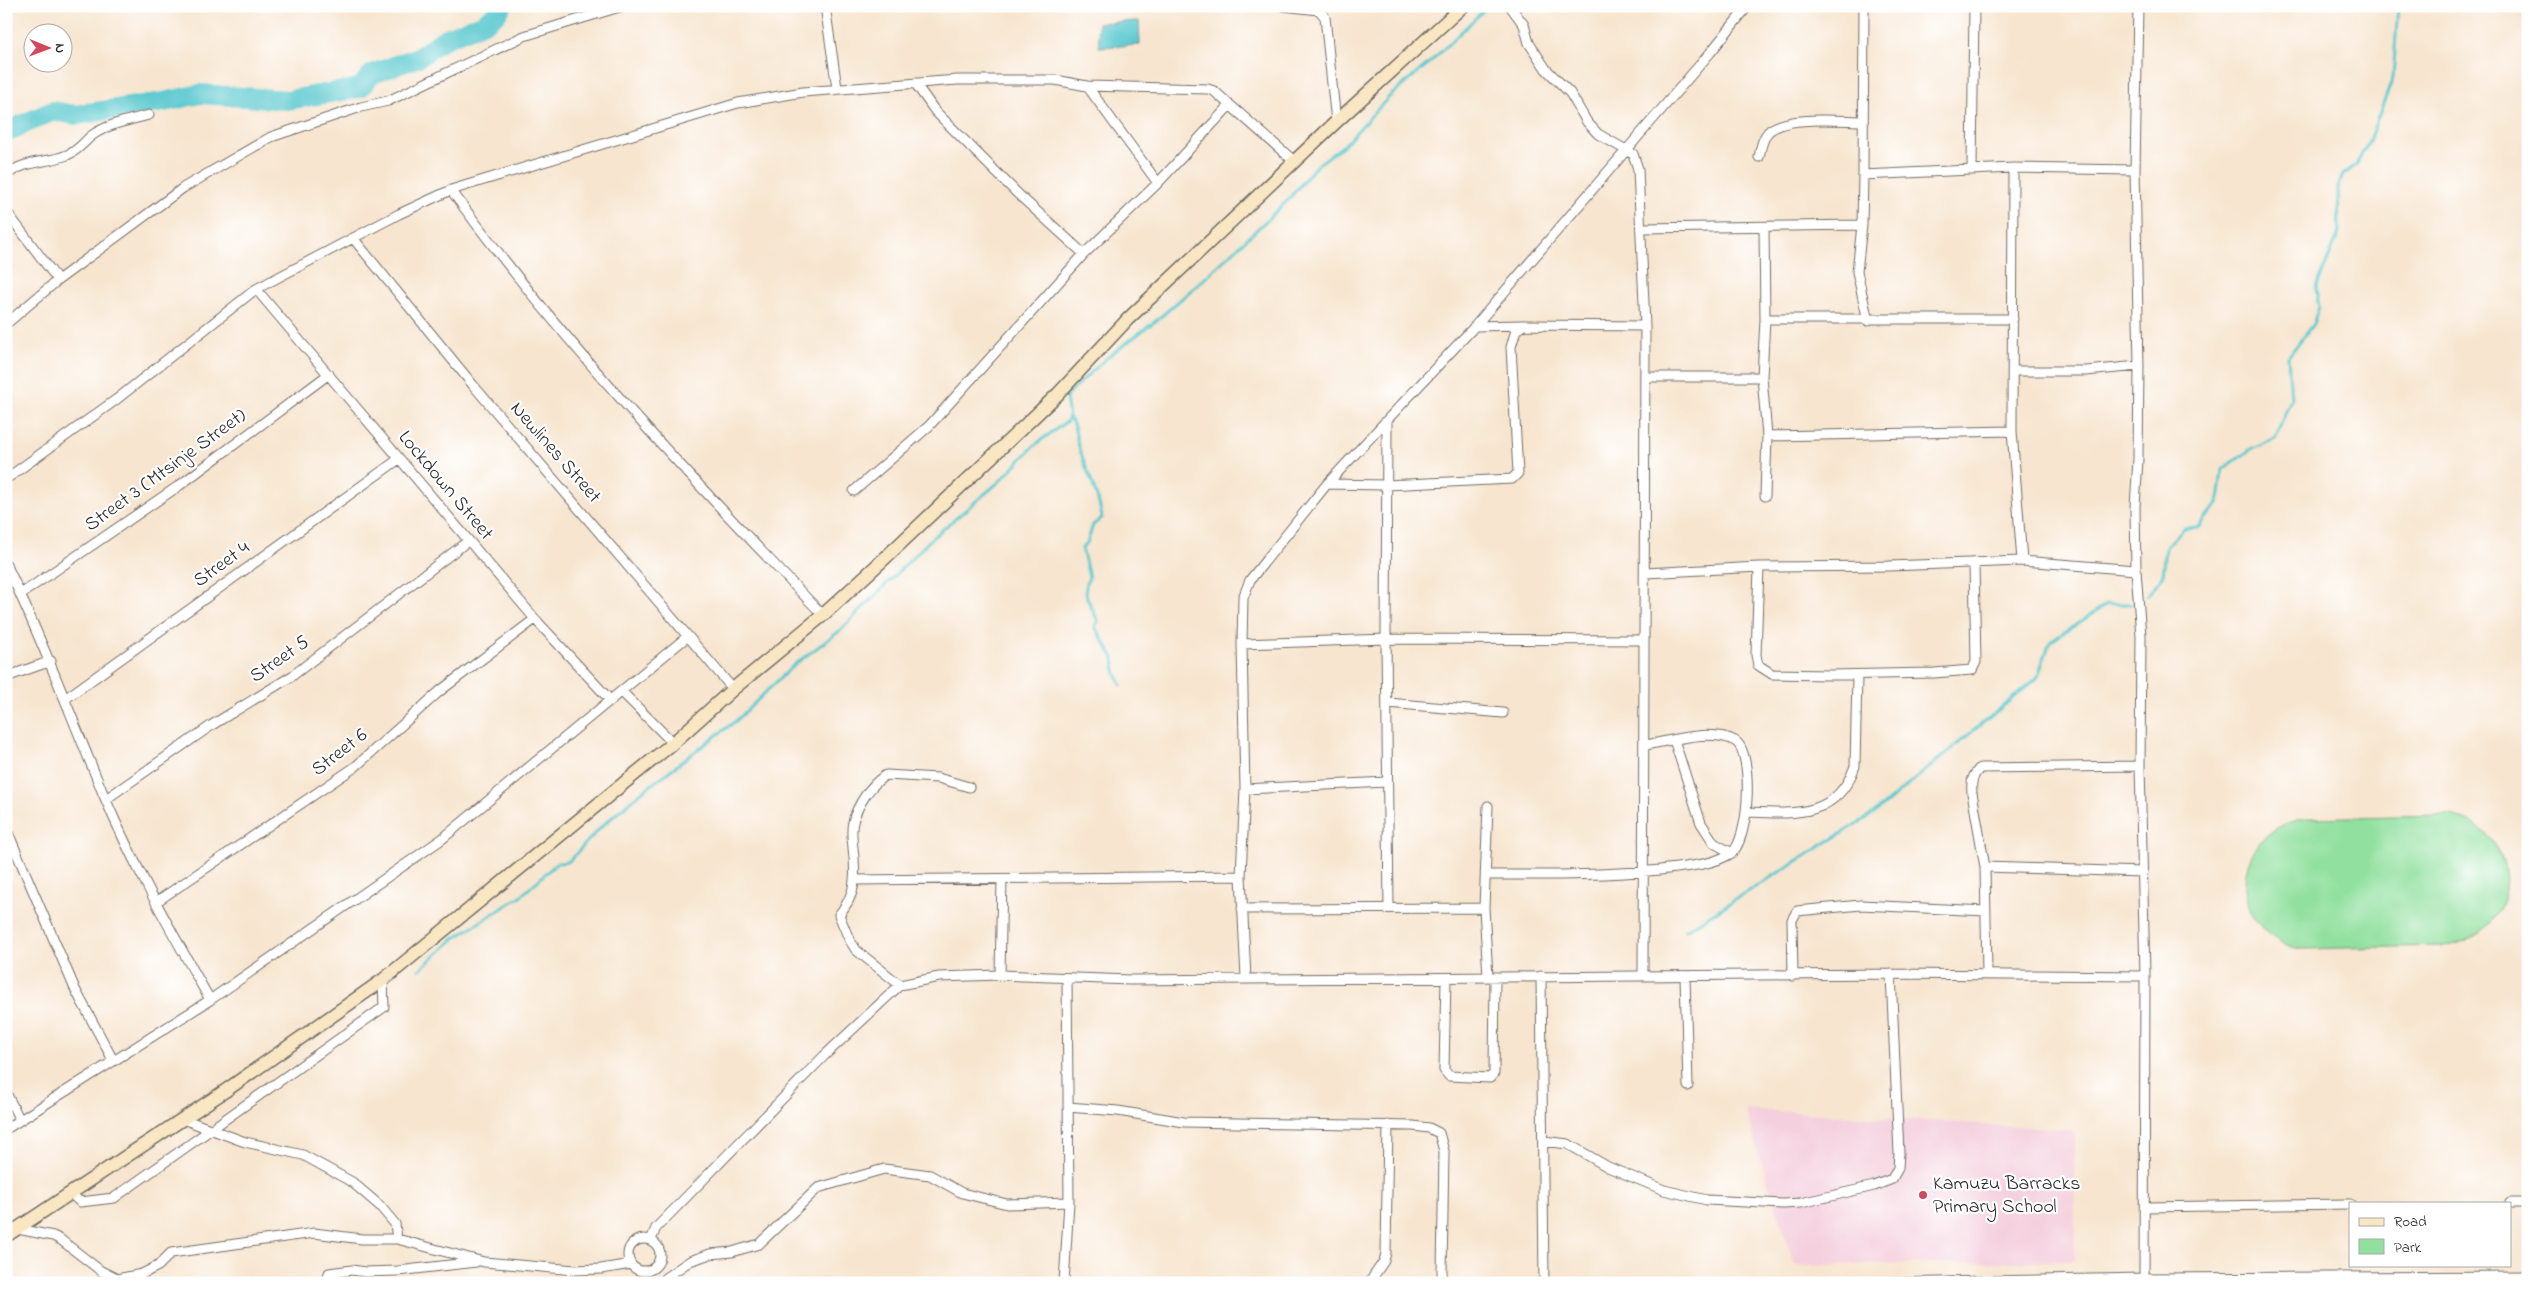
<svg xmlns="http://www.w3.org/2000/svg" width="2534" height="1289" font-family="'Indie Flower',sans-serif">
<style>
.built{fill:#f4cfdd}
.green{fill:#91e09f;stroke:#5e8665}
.water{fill:#5cc9cf;stroke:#447a7d}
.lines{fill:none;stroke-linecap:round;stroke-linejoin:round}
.stream{stroke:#5cc9cf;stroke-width:3}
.river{stroke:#5cc9cf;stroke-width:20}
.street-casing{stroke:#726c64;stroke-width:11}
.secondary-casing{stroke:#726c64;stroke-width:15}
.street{stroke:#fff;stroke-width:9}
.secondary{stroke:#f9e7c3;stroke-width:12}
.poi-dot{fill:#d1495b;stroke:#fff;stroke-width:2}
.labels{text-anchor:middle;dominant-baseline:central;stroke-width:4.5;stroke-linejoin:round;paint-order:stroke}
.street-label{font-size:20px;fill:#2b2b2b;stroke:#fff}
.poi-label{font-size:20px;fill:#2b2b2b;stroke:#fff;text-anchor:start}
</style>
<rect width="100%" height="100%" fill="#fff"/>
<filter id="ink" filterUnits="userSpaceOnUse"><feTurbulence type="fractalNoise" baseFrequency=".02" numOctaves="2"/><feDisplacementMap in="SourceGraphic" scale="10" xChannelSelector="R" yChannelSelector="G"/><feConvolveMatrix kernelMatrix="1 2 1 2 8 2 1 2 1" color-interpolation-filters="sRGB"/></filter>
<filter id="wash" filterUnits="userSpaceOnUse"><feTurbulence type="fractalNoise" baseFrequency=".0096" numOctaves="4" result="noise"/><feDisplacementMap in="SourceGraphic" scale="20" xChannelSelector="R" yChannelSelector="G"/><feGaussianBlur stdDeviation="1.12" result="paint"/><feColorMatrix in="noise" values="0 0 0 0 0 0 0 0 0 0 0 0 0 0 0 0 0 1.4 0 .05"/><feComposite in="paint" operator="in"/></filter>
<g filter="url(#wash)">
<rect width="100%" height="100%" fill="#f7e5cf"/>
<path class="built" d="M1745,1109L2074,1130L2075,1261L1794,1265Z"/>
<path class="green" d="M2440,815C2526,820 2528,938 2443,946L2300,949C2222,931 2229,827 2308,818Z"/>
<path class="water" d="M1139,21L1140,45L1099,47L1098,23Z"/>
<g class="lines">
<path class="stream" d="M6,108L10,130
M1069,417C1078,429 1075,438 1080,450C1087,473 1099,494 1102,518L1093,525L1087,543L1082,548L1089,577C1080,594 1092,606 1098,621L1095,627L1114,658L1115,671L1121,685
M2147,596L2163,576L2166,547L2184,528L2199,527L2218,503L2222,470L2250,450L2275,439L2291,399L2288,357L2313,324L2319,307L2316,289L2339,233L2338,187L2343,175L2356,165L2368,143L2393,78L2398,6
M1686,930L1873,814L2037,678L2050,642L2107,604H2132
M419,970L455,938L521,896L557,863L568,862L602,826L639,794L737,720L795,664L841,630L931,539L999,482L1036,444L1067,421L1069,417L1066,397L1070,392L1110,355L1157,320L1205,278L1287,201L1316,166L1344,145L1388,98L1429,63L1488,6"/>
<path class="river" d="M6,132L53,111L75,115L164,102L200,94L288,100L360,88L372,74L419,57L444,39L484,23L496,14L502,6"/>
</g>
</g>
<g filter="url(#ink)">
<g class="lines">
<g class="street-casing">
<path id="street" d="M825,6L837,88
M1283,6L1319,10L1325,17L1336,122
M1510,6L1524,25L1529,43L1546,69L1570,93L1587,122L1598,134L1633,154L1638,169L1645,326L1643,976
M1864,6L1863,175L1862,225L1857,272L1868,321
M2138,6L2135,170L2139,366L2138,459L2135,507L2136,570L2141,636L2140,766L2145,976L2144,1283
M915,83L935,111L1019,195L1084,254
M1087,86L1158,183
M1759,157C1761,148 1762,139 1768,132C1785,115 1840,121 1863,121
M2013,168L2012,431L2022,561
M1972,169L1974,6
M6,175C27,159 45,164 67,155C78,151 83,143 91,136C108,124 129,120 149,115
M1863,175L2013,168L2135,170
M451,190C562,342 692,480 823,615
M6,211L58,280
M1764,227L1765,319L1762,377L1767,436L1765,496
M1642,228L1862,225
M353,238L473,385L733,689
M256,289L535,619L611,701
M1765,319H2013
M6,324L58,280L183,188L271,137L361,107L388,101L524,36L623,6
M1475,326L1523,325
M2013,371H2086L2139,366
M1645,377H1762
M1387,420L1386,639L1389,908
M1767,436L2012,431
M6,479L117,399L256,289L399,214L451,190L738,103L803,92L957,80H1055L1087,86L1208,89L1214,91L1295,162
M1327,484L1386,485L1512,479L1518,473L1511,347L1516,330L1524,325L1645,326
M854,491L929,426L1084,254L1158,183L1230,105
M6,564C43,640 72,720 105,798C135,868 173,934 210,1000
M1759,567L1756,655L1758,665L1772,674L1829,675L1934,673L1972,670L1976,662L1974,564
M1645,573L1759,567L1889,566L2022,561L2136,570
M21,594L180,485L329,374
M1242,644L1386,639L1643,640
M6,677L51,661
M622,692L673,743
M65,699L399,459
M1388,703L1503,713
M1674,740L1701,823L1714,843L1732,853
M1245,789L1387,782
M106,799L212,725L292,676L468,541
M1488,806L1484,908L1488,977
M1746,812C1792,814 1837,819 1855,766L1857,676
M6,828L75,989L113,1060
M1985,867L2143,872
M1486,875C1545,875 1602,876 1660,870C1683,867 1710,866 1730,854C1750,843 1754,751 1735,741C1710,728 1672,741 1645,745
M854,880L1241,876
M156,902L355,767L440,691L535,619
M1242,909L1484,908
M1987,974L1985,867L1972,793C1971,782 1972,776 1980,768L2140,766
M1000,975L1002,879
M1541,976L1544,1283
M1685,976L1688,1086
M1793,976L1792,920L1797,911L1861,905L1986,911
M1246,978L1241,876L1245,789L1242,644L1243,598L1250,580L1327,484L1475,326L1710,53L1748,6
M1446,978L1444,1070L1449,1076L1490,1078L1494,1073L1495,977
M900,985L856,950L849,939L839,915C847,904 853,895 854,881C858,841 840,832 867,793C873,786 878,779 886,775L938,778L969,787
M6,1093L20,1120
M1068,1107L1118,1111L1184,1122L1413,1126L1429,1128L1439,1133L1444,1151L1442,1273L1444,1283
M183,1119L245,1142L303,1155L352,1182L380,1206L395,1224L397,1239
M6,1129L210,1000L442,839L688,636
M1543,1141L1568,1144L1608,1167L1664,1190L1707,1200L1783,1204L1801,1203L1874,1186L1892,1179L1898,1168L1899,1153L1891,974
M71,1194L80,1202L114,1198L384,1007L383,980
M2510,1203H2528
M2146,1207L2350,1204
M18,1229L53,1236L61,1240L101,1271L117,1279L142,1274L158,1266L171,1253L314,1233L362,1239H397L484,1262L575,1270L601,1269L631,1264
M628 1255a16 16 0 1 1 32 0a16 16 0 1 1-32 0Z
M651,1240L656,1228L824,1056L900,985L939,977L1000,975L1130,980L1891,974L2145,976
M665,1278L690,1261L710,1254L732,1252L759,1244L818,1188L884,1169L930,1175L962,1193L1007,1204L1069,1202
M326,1283L329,1273L352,1270L365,1272L398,1271L476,1262
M1064,1283L1069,1202L1067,978
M1369,1283L1384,1261L1386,1253L1388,1125
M1889,1283L2144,1278L2528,1276"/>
</g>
<g class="secondary-casing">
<path id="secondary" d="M6,1236L225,1091L383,980L673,743L733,689L823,615L884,559L1058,394L1128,319L1336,122L1463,6"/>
</g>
<use href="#street" class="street"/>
<use href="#secondary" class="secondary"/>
</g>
</g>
<circle class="poi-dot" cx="1923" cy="1195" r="5"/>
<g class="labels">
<g class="street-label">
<text transform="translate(555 453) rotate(49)">Newlines Street</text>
<text transform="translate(166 471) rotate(-36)">Street 3 (Mtsinje Street)</text>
<text transform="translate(445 486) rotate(50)">Lockdown Street</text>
<text transform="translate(222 565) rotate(-36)">Street 4</text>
<text transform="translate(280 660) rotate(-35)">Street 5</text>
<text transform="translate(340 753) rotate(-38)">Street 6</text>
</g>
<g class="poi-label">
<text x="1933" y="1184">Kamuzu Barracks<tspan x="1933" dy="23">Primary School</tspan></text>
</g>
</g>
<rect width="2534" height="1289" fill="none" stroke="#fff" stroke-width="25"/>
<rect x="2349" y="1202" width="162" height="65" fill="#ffffff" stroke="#aaaaaa"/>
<rect x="2359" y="1218" width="25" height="8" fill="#f9e7c3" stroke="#aaaaaa"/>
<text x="2394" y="1226" font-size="15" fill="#2b2b2b">Road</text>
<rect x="2359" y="1239" width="25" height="15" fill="#91e09f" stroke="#aaaaaa"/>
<text x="2394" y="1252" font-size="15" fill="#2b2b2b">Park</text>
<g transform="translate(48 48) rotate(91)"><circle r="24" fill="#ffffff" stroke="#aaaaaa"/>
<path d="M0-4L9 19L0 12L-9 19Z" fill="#d1495b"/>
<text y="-8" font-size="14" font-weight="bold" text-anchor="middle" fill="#2b2b2b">N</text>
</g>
</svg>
